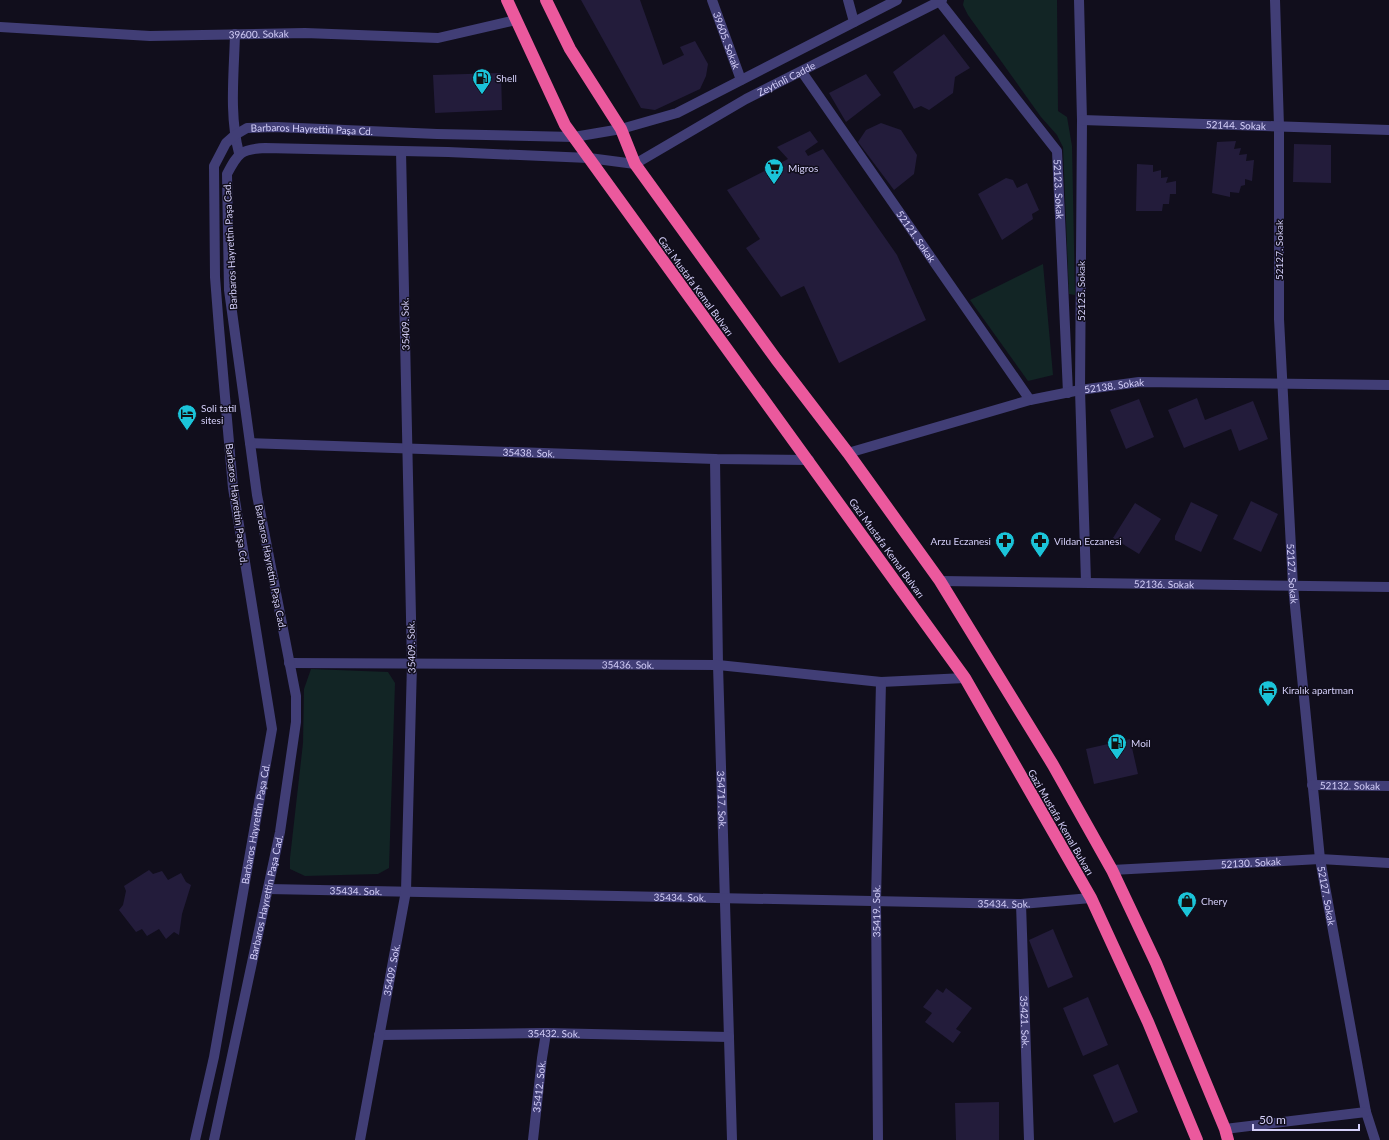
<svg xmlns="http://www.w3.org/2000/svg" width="1389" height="1140" font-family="Lato,sans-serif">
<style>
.green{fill:#122525}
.building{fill:#231c3b}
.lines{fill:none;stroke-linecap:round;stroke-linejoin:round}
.minor{stroke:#413e76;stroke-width:10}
.highway{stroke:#eb599d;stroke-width:12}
.labels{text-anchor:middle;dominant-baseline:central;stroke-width:3;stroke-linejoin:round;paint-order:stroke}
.street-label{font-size:10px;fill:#d4cff9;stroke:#110e1c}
.poi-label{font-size:10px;fill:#d4cff9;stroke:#110e1c;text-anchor:start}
</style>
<rect width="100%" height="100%" fill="#110e1c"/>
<path class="green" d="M964,0H1057L1058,111L1067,117L1072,146L1075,295L1069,294L1063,147L1057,135L1041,117L968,15L963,5Z
M1043,264L1053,375L1028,381L970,300Z
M311,669L388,672L395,683L389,868L378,874L305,876L290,869V858L303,743L304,689Z"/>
<path class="building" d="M581,0H640L663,65L684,55L680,47L695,41L708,64L706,76L700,89L655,110L641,108Z
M944,34L970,68L955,77L953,93L929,110L921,106L914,109L893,72Z
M501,73L502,110L435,113L433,75Z
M866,74L881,95L846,122L829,93Z
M881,123L901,130L917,155L914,174L894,190L858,142L866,130Z
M810,131L818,142L805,151L808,156L823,149L897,255L926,320L839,363L804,286L781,297L746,248L760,239L727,190L788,159L777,147Z
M1236,141L1234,149L1241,148L1239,155L1247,154L1246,161L1254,160L1252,181L1245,179V185L1241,186L1239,193L1230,192V197L1212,193L1217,142Z
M1294,144L1331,145V183L1293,182Z
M1137,164L1153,165V172L1161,170V178L1168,177L1166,183L1176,181V194H1170L1169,204H1163L1162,211H1136Z
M1006,178L1013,180L1017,188L1027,183L1039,210L1032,214L1033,219L1002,240L978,194Z
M1197,398L1205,420L1253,401L1268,439L1239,451L1231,429L1184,448L1168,410Z
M1139,399L1154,437L1126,449L1110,410Z
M1251,501L1278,514L1261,552L1233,539Z
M1191,502L1218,515L1201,552L1175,540V536Z
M1135,503L1161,519L1139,554L1113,538Z
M1130,739L1138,774L1094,784L1086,749Z
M149,870L153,874L162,871L168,880L181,873L186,882L191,885L182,914L179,935L174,932L166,939L159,929L147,936L142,929L136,932L119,910L123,905L126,891L124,886Z
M1053,929L1073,977L1048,988L1029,940Z
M946,988L972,1008L956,1029L961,1032L953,1043L925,1022L932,1013L923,1007L937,989L943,993Z
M1088,997L1108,1045L1083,1056L1063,1008Z
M1118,1064L1138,1112L1114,1123L1093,1075Z
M999,1102V1140H956L955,1103Z"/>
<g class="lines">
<g class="minor">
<path id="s1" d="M712,0L741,80"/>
<path d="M848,0L854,22"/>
<path d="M1079,0L1082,120L1080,390L1086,582"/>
<path id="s2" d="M1275,0L1279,126V319L1293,586L1320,859L1366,1112L1375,1140"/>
<path id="s3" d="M939,1L1057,151L1068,393"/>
<path id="s4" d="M0,27L150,36L305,33L438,38L516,20"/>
<path d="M235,34C234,74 229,115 239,153"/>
<path id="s5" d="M802,72L1030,400"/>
<path id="s6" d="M1082,120L1389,130"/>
<path id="s7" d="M250,443L715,459L809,460"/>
<path id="s8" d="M848,453L1030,400L1080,390L1139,382L1389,385"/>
<path id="s9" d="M715,459L718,665L732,1140"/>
<path id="s10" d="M940,581L1389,587"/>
<path id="s11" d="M289,663L718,665L881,682L965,678"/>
<path id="s12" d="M1312,785L1389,786"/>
<path id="s13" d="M1112,870L1320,859L1389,863"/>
<path id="s14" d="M268,889L1021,904L1091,898"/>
<path id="s15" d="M1021,904L1029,1140"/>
<path id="s16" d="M379,1035L546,1033L729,1037"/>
<path d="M1225,1129L1366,1112"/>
<path id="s17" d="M195,1140L214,1057L272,729L233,488L219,328L215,277L214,166L226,143L235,135L247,128L276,127L437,134L574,137L621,129L677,113L897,0"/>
<path id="s18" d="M214,1140L280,832L296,722V696L257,495L250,443L229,290L227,174C238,153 241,149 265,148L448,152L589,158L635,164L746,99L942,0"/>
<path id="s19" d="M360,1140L406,891L412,664L401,151"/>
<path id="s20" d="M533,1140L542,1058L546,1033"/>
<path id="s21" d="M878,1140L876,901L881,682"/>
</g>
<path class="highway" d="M507,0L565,125L965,678L1091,898L1148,1022L1197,1140
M546,0L570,49L621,129L635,164L776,359L848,453L940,581L1053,765L1112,870L1156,963L1225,1129L1228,1140"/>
</g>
<defs>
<g id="fuel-pin" transform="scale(1)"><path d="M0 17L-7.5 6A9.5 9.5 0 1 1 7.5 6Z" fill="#1bc4d9" stroke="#110e1c"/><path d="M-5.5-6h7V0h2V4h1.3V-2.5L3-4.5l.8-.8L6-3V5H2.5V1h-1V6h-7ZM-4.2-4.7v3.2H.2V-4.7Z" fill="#111"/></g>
<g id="supermarket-pin" transform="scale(1)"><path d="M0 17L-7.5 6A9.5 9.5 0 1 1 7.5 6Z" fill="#1bc4d9" stroke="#110e1c"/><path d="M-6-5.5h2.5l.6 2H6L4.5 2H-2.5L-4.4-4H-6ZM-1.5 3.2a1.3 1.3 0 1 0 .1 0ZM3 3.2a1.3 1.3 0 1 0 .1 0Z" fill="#111"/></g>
<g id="hotel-pin" transform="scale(1)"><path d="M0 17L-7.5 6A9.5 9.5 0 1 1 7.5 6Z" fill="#1bc4d9" stroke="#110e1c"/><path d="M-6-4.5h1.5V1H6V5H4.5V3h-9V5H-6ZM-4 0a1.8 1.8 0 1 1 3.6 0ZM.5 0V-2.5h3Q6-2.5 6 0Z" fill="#111"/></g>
<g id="pharmacy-pin" transform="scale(1)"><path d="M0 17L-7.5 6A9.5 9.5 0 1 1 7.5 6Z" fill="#1bc4d9" stroke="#110e1c"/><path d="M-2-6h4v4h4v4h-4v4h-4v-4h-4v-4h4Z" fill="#111"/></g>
<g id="shop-pin" transform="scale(1)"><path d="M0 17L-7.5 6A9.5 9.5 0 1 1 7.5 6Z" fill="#1bc4d9" stroke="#110e1c"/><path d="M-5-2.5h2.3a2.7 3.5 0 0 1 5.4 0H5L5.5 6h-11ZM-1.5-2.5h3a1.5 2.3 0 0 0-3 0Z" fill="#111"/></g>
</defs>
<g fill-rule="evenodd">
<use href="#fuel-pin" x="482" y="78"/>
<use href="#supermarket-pin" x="774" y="168"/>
<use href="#hotel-pin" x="187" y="414"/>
<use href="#pharmacy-pin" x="1005" y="541"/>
<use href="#pharmacy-pin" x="1040" y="541"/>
<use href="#hotel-pin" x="1268" y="690"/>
<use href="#fuel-pin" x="1117" y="743"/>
<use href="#shop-pin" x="1187" y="901"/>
</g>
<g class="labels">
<g class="street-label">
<text stroke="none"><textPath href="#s4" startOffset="259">39600. Sokak</textPath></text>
<text stroke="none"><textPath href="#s1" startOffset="43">39605. Sokak</textPath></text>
<text stroke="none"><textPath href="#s18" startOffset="1574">Zeytinli Cadde</textPath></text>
<text stroke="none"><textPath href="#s6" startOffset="154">52144. Sokak</textPath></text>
<text stroke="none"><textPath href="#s17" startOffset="1102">Barbaros Hayrettin Paşa Cd.</textPath></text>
<text stroke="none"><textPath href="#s3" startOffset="229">52123. Sokak</textPath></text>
<text stroke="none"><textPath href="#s5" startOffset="200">52121. Sokak</textPath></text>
<text transform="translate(230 246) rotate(-93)">Barbaros Hayrettin Paşa Cad.</text>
<text transform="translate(1279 250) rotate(-90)">52127. Sokak</text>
<text transform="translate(696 286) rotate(54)">Gazi Mustafa Kemal Bulvarı</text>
<text transform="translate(1081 291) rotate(-90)">52125. Sokak</text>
<text transform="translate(405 324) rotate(-91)">35409. Sok.</text>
<text stroke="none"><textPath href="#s8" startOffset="275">52138. Sokak</textPath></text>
<text stroke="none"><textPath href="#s7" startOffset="279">35438. Sok.</textPath></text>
<text transform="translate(237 504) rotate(83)">Barbaros Hayrettin Paşa Cd.</text>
<text transform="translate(887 548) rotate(54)">Gazi Mustafa Kemal Bulvarı</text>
<text transform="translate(271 567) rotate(79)">Barbaros Hayrettin Paşa Cad.</text>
<text stroke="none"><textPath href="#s2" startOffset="574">52127. Sokak</textPath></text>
<text stroke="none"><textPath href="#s10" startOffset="224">52136. Sokak</textPath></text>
<text transform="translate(411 647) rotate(-91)">35409. Sok.</text>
<text stroke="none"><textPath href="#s11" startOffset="339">35436. Sok.</textPath></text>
<text stroke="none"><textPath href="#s12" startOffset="38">52132. Sokak</textPath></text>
<text stroke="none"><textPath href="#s9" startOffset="341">354717. Sok.</textPath></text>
<text transform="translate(1061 822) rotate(60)">Gazi Mustafa Kemal Bulvarı</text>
<text stroke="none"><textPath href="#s17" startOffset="322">Barbaros Hayrettin Paşa Cd.</textPath></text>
<text stroke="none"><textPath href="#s13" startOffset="139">52130. Sokak</textPath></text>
<text stroke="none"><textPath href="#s14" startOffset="88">35434. Sok.</textPath></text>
<text stroke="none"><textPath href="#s2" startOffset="898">52127. Sokak</textPath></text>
<text stroke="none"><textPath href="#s14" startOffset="412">35434. Sok.</textPath></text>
<text stroke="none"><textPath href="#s18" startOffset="248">Barbaros Hayrettin Paşa Cad.</textPath></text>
<text stroke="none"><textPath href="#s14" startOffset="736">35434. Sok.</textPath></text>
<text stroke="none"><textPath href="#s21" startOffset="229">35419. Sok.</textPath></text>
<text stroke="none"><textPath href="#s19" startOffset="173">35409. Sok.</textPath></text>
<text stroke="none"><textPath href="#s15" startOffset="118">35421. Sok.</textPath></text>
<text stroke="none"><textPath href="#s16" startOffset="175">35432. Sok.</textPath></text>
<text stroke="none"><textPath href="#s20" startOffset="54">35412. Sok.</textPath></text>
</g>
<g class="poi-label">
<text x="496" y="78">Shell</text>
<text x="788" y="168">Migros</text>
<text x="201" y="408">Soli tatil<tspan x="201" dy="12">sitesi</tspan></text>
<text x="991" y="541" text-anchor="end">Arzu Eczanesi</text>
<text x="1054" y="541">Vildan Eczanesi</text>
<text x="1282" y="690">Kiralık apartman</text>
<text x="1131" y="743">Moil</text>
<text x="1201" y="901">Chery</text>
</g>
</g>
<path d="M1253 1124v6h106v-6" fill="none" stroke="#d4cff9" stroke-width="2"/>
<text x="1259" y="1124" font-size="12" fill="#d4cff9" stroke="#110e1c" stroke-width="3" paint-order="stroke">50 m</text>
</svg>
